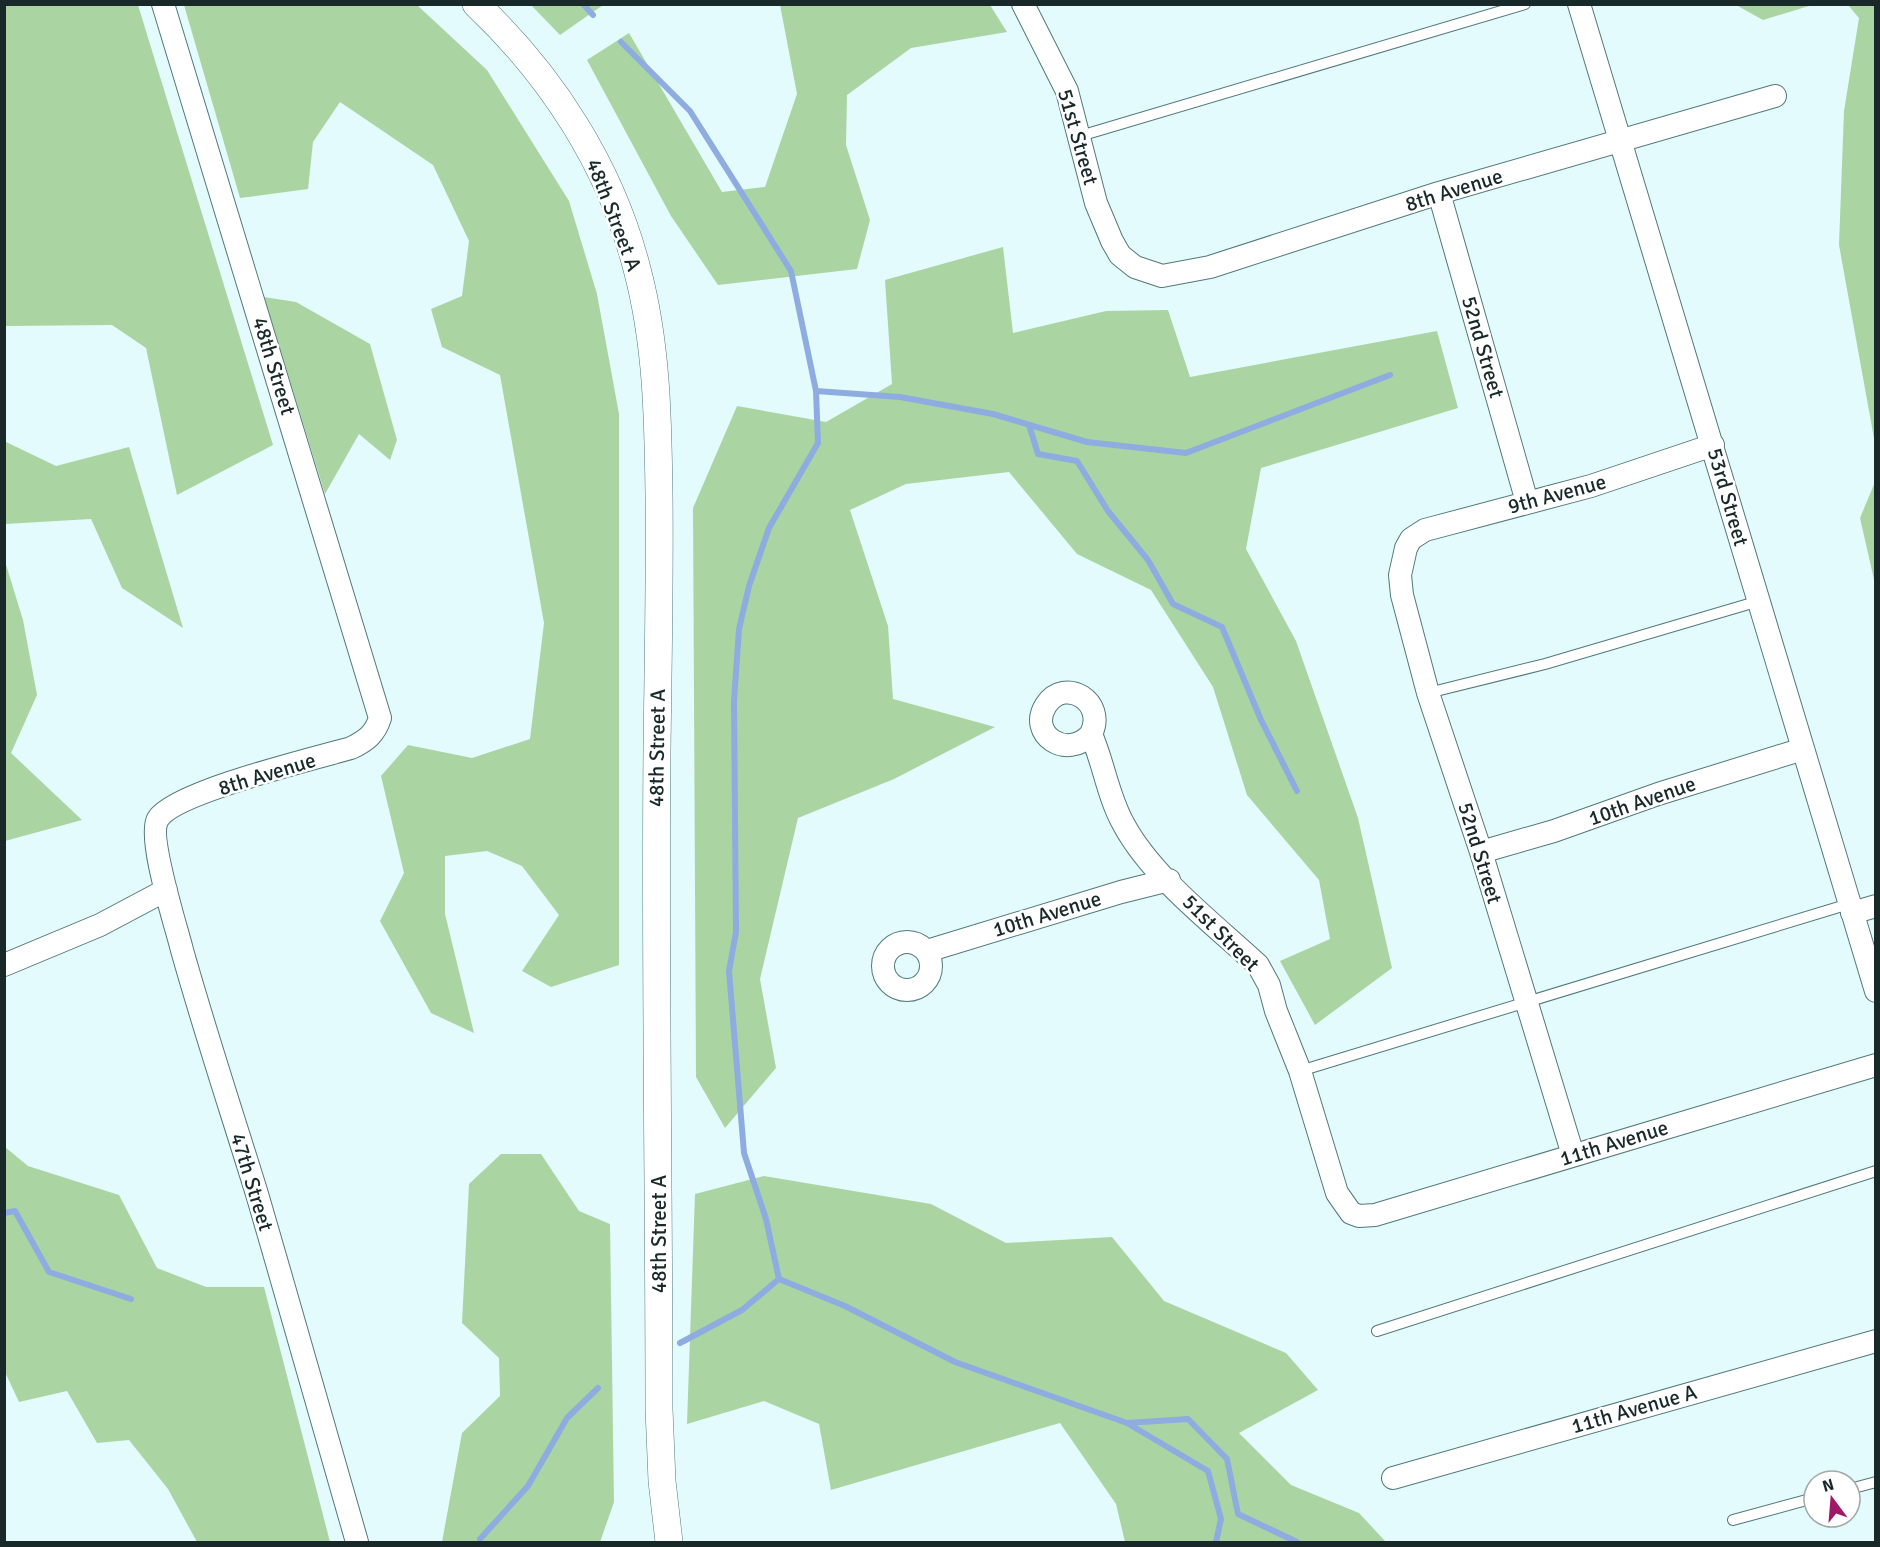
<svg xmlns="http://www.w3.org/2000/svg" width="1880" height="1547" font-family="Signika,sans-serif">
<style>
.forest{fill:#aad5a3}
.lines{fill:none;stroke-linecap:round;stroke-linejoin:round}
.stream{stroke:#8eace0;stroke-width:6}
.service-casing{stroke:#52787a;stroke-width:12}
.minor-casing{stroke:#52787a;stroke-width:24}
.tertiary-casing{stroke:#52787a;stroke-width:28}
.service{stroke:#fff;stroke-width:10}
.minor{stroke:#fff;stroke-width:22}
.tertiary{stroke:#fff;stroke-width:27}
.labels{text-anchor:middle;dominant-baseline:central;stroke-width:5;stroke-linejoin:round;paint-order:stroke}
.street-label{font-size:21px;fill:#19292a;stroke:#fff}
</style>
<rect width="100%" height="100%" fill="#e3fbfd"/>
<path class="forest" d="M4,5H138L273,445L177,495L146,348L112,325L5,326Z
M184,5H417L487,70L569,201L597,294L619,414V965L551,987L522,971L559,915L522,866L487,851L445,856V914L474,1033L431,1013L380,921L404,873L381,776L408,745L472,758L530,739L544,623L500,375L442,347L431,309L462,296L469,241L433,165L340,102L313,142L308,189L240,198Z
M531,5H603L560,35Z
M780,5H990L1007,32L911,48L847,95L846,145L870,220L857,269L718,285L671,216L587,60L629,33L722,192L765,187L797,94Z
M1736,5H1812L1763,20Z
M1848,5H1875V444L1839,245L1844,111L1859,18Z
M1003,247L1013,333L1106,311L1168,310L1190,377L1437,331L1458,408L1261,468L1246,549L1296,641L1358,818L1392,968L1315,1025L1280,961L1330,939L1319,880L1247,795L1213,687L1151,590L1077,554L1009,472L906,484L850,510L888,626L893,699L995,727L894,779L798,818L760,979L776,1068L725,1128L696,1077L693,508L737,406L826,422L892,384L885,280Z
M264,297L296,302L370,344L397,440L390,460L359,434L325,494Z
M4,441L56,466L129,447L183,628L122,588L91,519L5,524Z
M1875,482V584L1860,518Z
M4,558L23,620L37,695L11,753L82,820L5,841Z
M5,1147L28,1166L119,1195L157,1268L206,1287H264L330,1542H197L168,1489L129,1440L97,1443L67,1391L19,1402L5,1372Z
M501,1154H541L579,1211L610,1224L614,1502L600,1542H442L462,1433L500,1396L499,1358L462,1323L469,1184Z
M764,1176L931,1204L1006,1243L1112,1237L1164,1301L1286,1353L1318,1390L1239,1433L1291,1485L1359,1513L1386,1542H1125L1116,1504L1060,1423L831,1490L819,1424L764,1401L687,1424L695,1194Z"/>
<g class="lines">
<path class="stream" d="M583,4L593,15
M621,42L690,111L791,271L816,391L818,443L769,528L749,586L739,629L734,701L736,932L729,971L744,1153L766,1219L779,1279L845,1306L955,1362L1127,1423L1208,1471L1221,1519L1216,1542
M816,391L900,397L993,414L1087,442L1186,453L1390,375
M1029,425L1038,454L1077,461L1108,511L1148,560L1173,604L1222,627L1261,720L1297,791
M4,1213L15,1211L49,1272L131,1299
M680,1343L742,1310L779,1279
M1127,1423L1188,1419L1227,1459L1238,1514L1297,1542
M480,1539L528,1486L567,1418L598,1388"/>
<g class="service-casing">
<path id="service" d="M1080,136L1525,4
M1428,693L1545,664L1759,601
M1300,1071L1849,904
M1377,1331L1876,1171
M1850,1489L1876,1482
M1733,1520L1814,1498"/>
</g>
<g class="minor-casing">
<path id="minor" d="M163,4L380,718C375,734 366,741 351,748C316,758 174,792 158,819C147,836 176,926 182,950C205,1032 232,1113 257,1194C291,1310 323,1427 357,1542
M1023,4L1067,91L1096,203L1112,241L1120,255L1135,267L1162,276L1210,267L1439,193L1775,96
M1579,4L1876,991
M1439,193L1527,502
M1091,734C1067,761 1027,734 1046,705C1065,676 1107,702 1091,734C1104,764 1108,797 1124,825C1152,877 1215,925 1258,965L1269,985L1276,1011L1300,1071L1337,1193L1351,1213L1359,1216L1375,1215L1876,1065
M1481,852L1554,831L1658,794L1803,749
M1852,913L1876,906
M883 966a24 24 0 1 1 48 0a24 24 0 1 1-48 0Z
M927,951L1121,892L1169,880
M4,965L100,925L166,890
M1573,1155L1481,852L1428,693L1402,595L1400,575L1406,548L1411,539L1425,530L1591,486L1713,445
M1393,1478L1876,1341"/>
</g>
<g class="tertiary-casing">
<path id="tertiary" d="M476,4C552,76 611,167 637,269C657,344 658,419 659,494C660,580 658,665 657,751C655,970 659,1190 659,1409L662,1481L669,1542"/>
</g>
<use href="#service" class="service"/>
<use href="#minor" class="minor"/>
<use href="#tertiary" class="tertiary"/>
</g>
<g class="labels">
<g class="street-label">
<text transform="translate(1078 137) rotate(74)">51st Street</text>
<text transform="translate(1454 190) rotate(-17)">8th Avenue</text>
<text transform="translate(614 215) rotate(69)">48th Street A</text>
<text transform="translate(1483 347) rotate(74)">52nd Street</text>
<text transform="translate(274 366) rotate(73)">48th Street</text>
<text transform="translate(1557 494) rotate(-15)">9th Avenue</text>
<text transform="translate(1728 497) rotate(74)">53rd Street</text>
<text transform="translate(657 748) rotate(-89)">48th Street A</text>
<text transform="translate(267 774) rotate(-17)">8th Avenue</text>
<text transform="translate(1642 801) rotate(-19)">10th Avenue</text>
<text transform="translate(1480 853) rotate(73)">52nd Street</text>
<text transform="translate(1047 914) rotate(-17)">10th Avenue</text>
<text transform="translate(1221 933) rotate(45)">51st Street</text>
<text transform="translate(1614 1143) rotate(-17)">11th Avenue</text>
<text transform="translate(252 1182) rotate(73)">47th Street</text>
<text transform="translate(659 1234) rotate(-90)">48th Street A</text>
<text transform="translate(1634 1409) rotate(-16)">11th Avenue A</text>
</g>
</g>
<rect width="1880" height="1547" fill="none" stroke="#19292a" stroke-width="12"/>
<g transform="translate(1832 1499) rotate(344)"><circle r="28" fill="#ffffff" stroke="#a3a9aa" stroke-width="1.5"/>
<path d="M0-4.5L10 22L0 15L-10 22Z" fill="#a01967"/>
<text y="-9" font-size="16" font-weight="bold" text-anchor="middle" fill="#19292a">N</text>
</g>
</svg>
